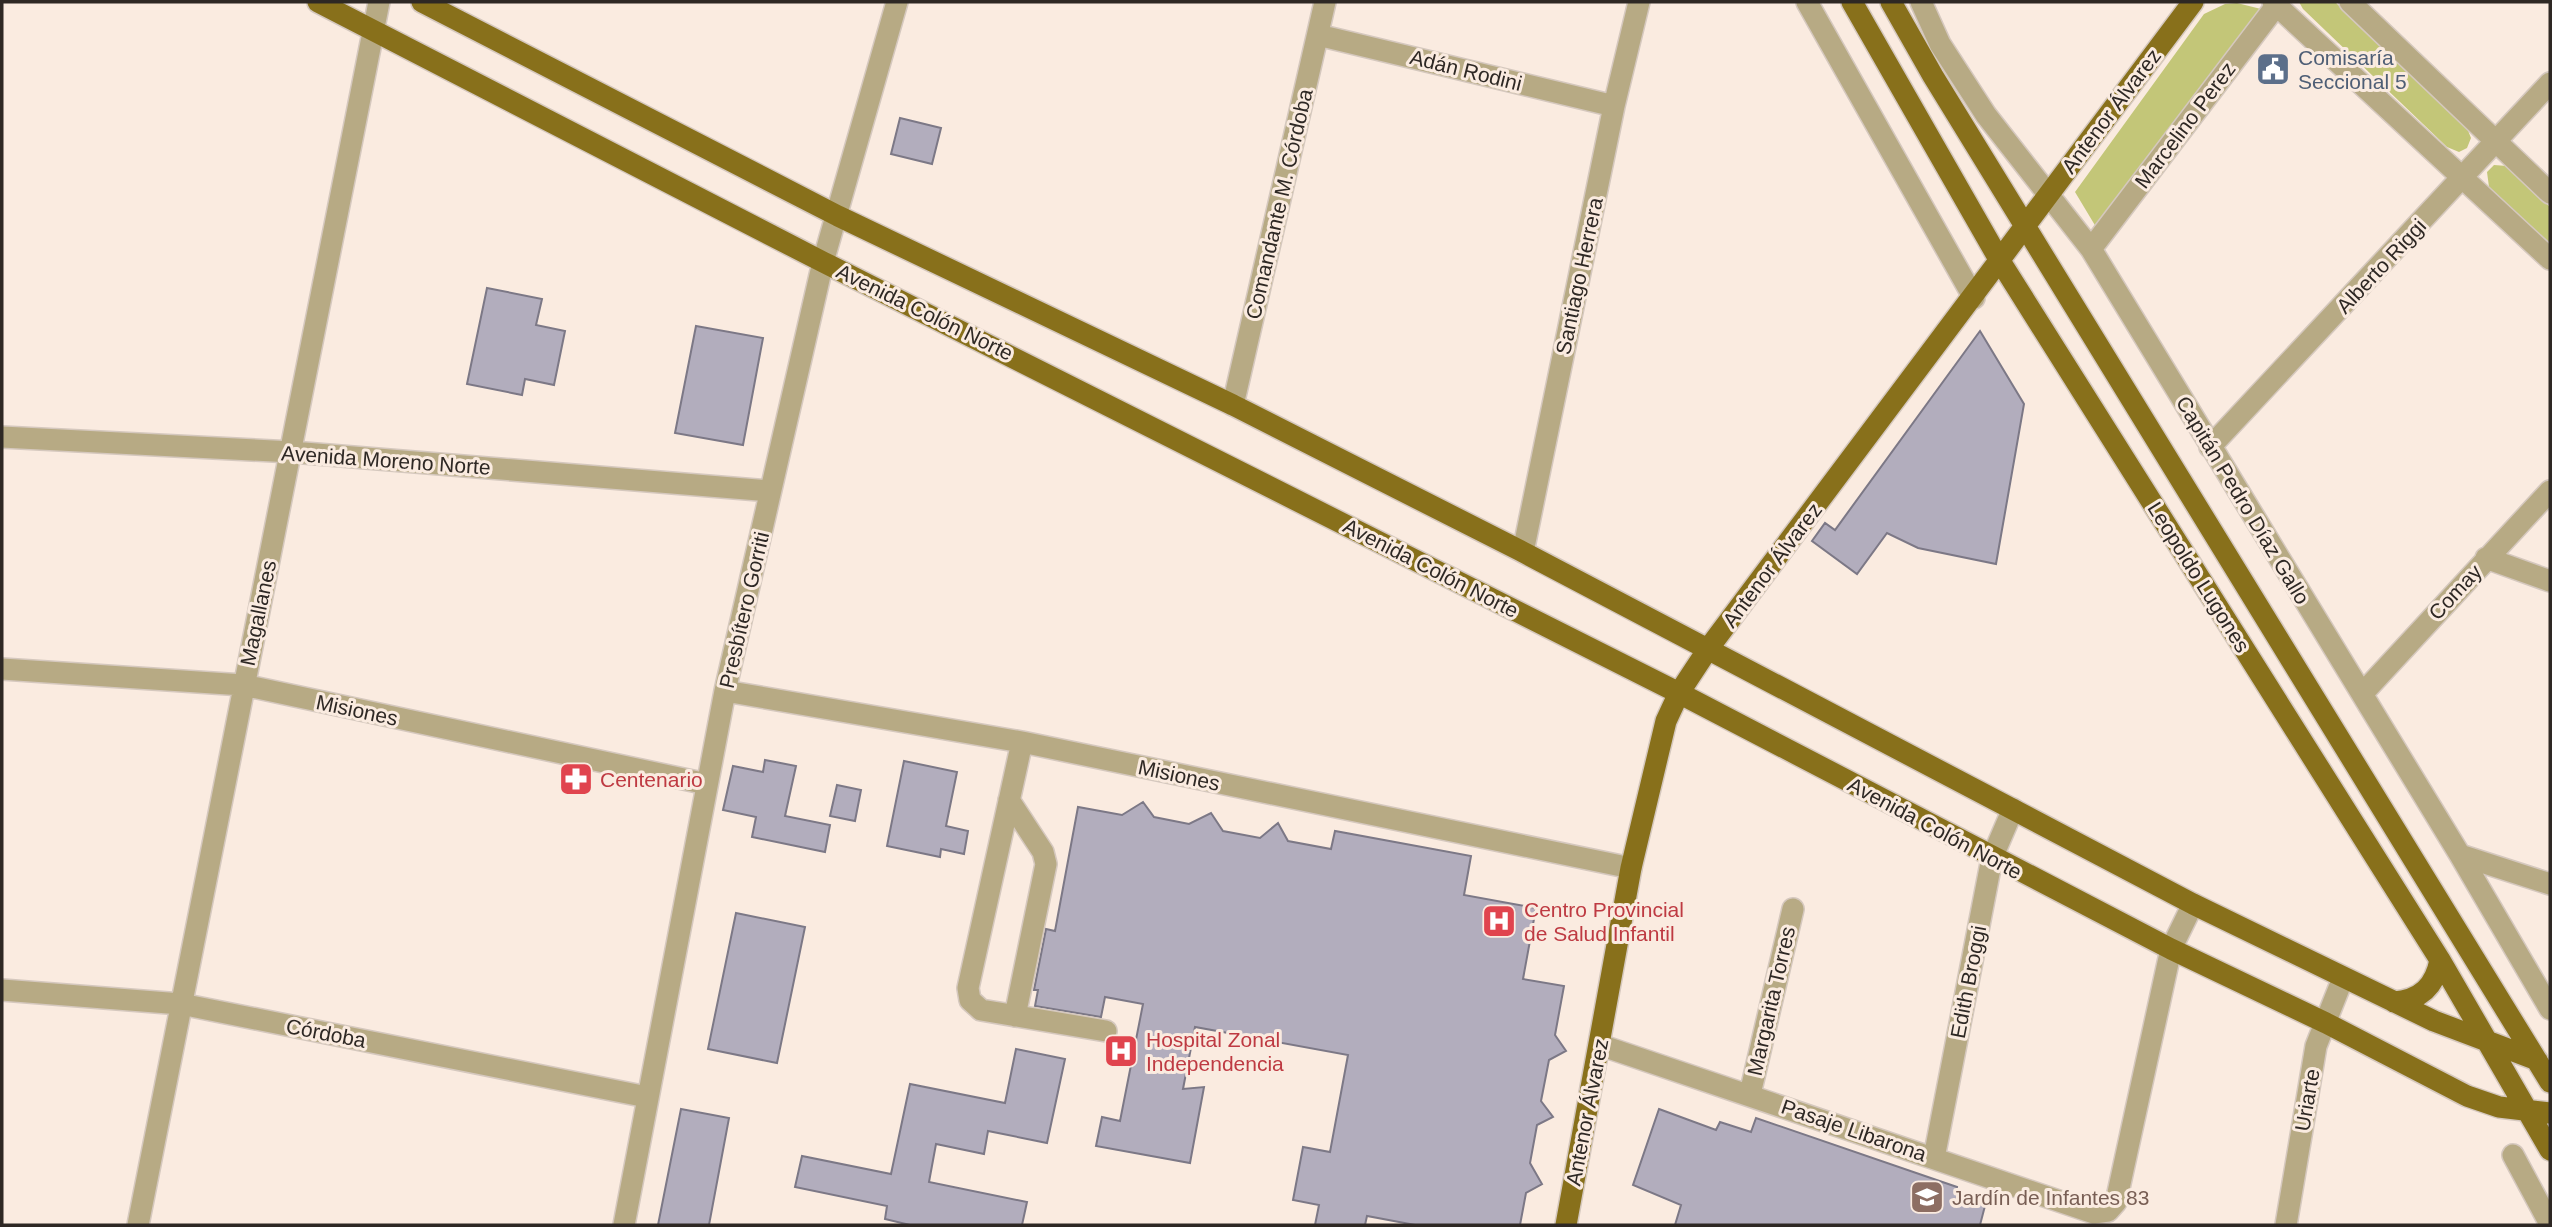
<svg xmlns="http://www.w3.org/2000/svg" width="2552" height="1227" font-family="Helvetica,sans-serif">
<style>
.green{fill:#c3c678}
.building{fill:#b2adbd;stroke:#7c7886;stroke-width:2}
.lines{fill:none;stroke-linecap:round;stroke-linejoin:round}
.minor-casing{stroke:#d5c8be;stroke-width:24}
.major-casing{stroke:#d5c8be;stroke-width:24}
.minor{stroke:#b7aa84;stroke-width:21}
.major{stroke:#88701b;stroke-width:21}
.labels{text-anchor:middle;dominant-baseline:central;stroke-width:6;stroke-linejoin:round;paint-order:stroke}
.service-label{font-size:21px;fill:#4e5e75;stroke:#faebe0;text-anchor:start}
.street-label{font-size:21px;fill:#2e2824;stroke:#faebe0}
.health-label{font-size:21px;fill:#be3a42;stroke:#faebe0;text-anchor:start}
.education-label{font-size:21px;fill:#785e54;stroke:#faebe0;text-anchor:start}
</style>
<rect width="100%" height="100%" fill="#faebe0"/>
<path class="green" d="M2299,2H2335L2467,128L2471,138L2467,148L2459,152L2447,147L2303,9Z
M2237,3L2265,10L2099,232L2075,192L2204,14L2225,4Z
M2494,165L2507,166L2550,207V245L2489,187L2487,172Z"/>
<path class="building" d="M900,118L941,128L932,164L891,154Z
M487,288L542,299L536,325L565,331L554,385L525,379L522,395L467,384Z
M696,326L763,338L743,445L675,433Z
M1980,331L2024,404L1996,564L1918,548L1887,533L1857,574L1812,541L1825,523L1835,530Z
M765,760L796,766L785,816L830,825L825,852L752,837L756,817L723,810L733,766L763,772Z
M904,761L957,772L946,826L968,831L964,854L941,849L940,857L887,846Z
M837,785L861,790L855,821L830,816Z
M1143,802L1154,817L1189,824L1211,813L1223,831L1260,838L1278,823L1288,841L1331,849L1335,831L1471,856L1464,895L1536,908L1523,979L1564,986L1555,1035L1566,1051L1549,1060L1541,1101L1553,1117L1537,1125L1530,1163L1542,1184L1526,1193L1520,1225H1415L1367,1216L1365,1225H1315L1319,1205L1293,1200L1303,1147L1330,1152L1348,1055L1195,1027L1183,1089L1204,1087L1190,1163L1096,1146L1102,1117L1120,1121L1143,1004L1105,997L1101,1017L1035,1006L1038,990H1034L1046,929L1055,931L1078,807L1122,815Z
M736,913L805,927L777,1063L708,1049Z
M1016,1049L1065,1059L1047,1143L988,1131L984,1154L936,1144L929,1182L1027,1202L1022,1225H910L885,1219L887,1206L795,1187L802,1156L891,1174L910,1084L1005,1103Z
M681,1109L729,1118L709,1225H658Z
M1659,1109L1716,1130L1720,1122L1751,1132L1756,1118L1957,1187L1956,1193L1986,1202L1980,1225H1675L1681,1205L1633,1185Z"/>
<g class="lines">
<g class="minor-casing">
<path id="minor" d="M1807,2L1974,298
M1921,2L1940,44L1986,115L2091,249L2460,855L2550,1009
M2273,2L2550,259
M2350,2L2550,193
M1318,35L1614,106
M2091,249L2279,2
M1233,405L1325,2
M2,437L292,452L770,491
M2210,447L2550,83
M1523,552L1614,106L1639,2
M2486,558L2550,581
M2,669L243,685L707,784
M725,691L1022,742L1631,868
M2362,694L2550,491
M1022,742L968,988L970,1000L981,1010L1106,1031
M1009,800L1043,852L1046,864L1015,1016
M2460,855L2550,884
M2,990L181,1004L647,1097
M1600,1045L2094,1213L2108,1211L2116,1202L2171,949L2193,904
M1750,1094L1793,909
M2513,1155L2550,1224
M1934,1158L1992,858L2013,809
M138,1225L379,2
M624,1225L725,691L823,262L897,2
M2286,1225L2316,1046L2343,978"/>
</g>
<g class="major-casing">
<path id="major" d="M318,2L823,262L1679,693L2171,949L2326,1023L2467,1096L2499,1107L2550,1113
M422,2L838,216L1233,405L1523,552L2193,904L2434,1021L2537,1060
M1852,2L2000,261L2440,960L2550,1150
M1891,2L1933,76L2550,1082
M2394,1002C2421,1000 2435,986 2440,960
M1566,1225L1631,868L1666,721L1679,693L1708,649L2193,2"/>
</g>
<use href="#minor" class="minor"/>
<use href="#major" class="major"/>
</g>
<defs>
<g id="civic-square" transform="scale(1.75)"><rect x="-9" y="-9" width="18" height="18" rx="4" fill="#5c6f8a" stroke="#faebe0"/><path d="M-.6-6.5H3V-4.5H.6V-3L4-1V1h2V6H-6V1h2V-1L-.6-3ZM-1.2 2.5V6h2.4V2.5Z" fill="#fff"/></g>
<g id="pharmacy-square" transform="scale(1.75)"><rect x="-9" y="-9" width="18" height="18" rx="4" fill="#e0444e" stroke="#faebe0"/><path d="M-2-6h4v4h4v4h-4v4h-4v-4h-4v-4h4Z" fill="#fff"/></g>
<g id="hospital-square" transform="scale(1.75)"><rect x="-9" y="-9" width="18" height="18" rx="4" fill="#e0444e" stroke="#faebe0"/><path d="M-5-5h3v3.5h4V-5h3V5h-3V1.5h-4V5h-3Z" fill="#fff"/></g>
<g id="school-square" transform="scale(1.75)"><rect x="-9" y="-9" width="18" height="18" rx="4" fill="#8d6e63" stroke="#faebe0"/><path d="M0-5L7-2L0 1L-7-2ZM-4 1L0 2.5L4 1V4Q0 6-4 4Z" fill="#fff"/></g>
</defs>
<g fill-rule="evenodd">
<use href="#civic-square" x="2273" y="69"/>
<use href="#pharmacy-square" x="576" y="779"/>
<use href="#hospital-square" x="1499" y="921"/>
<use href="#hospital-square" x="1121" y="1051"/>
<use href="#school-square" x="1927" y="1197"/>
</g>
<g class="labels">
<g class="service-label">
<text x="2298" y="57">Comisaría<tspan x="2298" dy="24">Seccional 5</tspan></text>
</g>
<g class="street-label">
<text transform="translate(1466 70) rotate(14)">Adán Rodini</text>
<text transform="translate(2111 111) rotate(-53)">Antenor Álvarez</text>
<text transform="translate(2185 125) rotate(-53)">Marcelino Perez</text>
<text transform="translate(1279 204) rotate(-77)">Comandante M. Córdoba</text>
<text transform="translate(2381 266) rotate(-47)">Alberto Riggi</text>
<text transform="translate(1579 276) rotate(-78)">Santiago Herrera</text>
<text transform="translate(925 312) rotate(26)">Avenida Colón Norte</text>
<text transform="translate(386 460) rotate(4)">Avenida Moreno Norte</text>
<text transform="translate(2243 500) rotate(59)">Capitán Pedro Díaz Gallo</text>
<text transform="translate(1772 565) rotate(-53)">Antenor Álvarez</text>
<text transform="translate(1431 568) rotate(27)">Avenida Colón Norte</text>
<text transform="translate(2199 577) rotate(58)">Leopoldo Lugones</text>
<text transform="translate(2455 592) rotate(-47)">Comay</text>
<text transform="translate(744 610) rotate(-77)">Presbítero Gorriti</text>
<text transform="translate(258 613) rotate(-78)">Magallanes</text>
<text transform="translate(357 710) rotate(12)">Misiones</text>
<text transform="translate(1179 775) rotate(12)">Misiones</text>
<text transform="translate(1935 828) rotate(28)">Avenida Colón Norte</text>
<text transform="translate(1968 982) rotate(-79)">Edith Broggi</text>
<text transform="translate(1771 1001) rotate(-77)">Margarita Torres</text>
<text transform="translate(326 1033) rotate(11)">Córdoba</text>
<text transform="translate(2307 1100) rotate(-80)">Uriarte</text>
<text transform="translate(1587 1112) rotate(-79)">Antenor Álvarez</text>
<text transform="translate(1854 1130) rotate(19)">Pasaje Libarona</text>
</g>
<g class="health-label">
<text x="600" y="779">Centenario</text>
<text x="1524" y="909">Centro Provincial<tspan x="1524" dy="24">de Salud Infantil</tspan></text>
<text x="1146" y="1039">Hospital Zonal<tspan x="1146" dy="24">Independencia</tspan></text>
</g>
<g class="education-label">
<text x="1952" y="1197">Jardín de Infantes 83</text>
</g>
</g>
<rect width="2552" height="1227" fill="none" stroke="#2e2824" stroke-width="7"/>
</svg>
